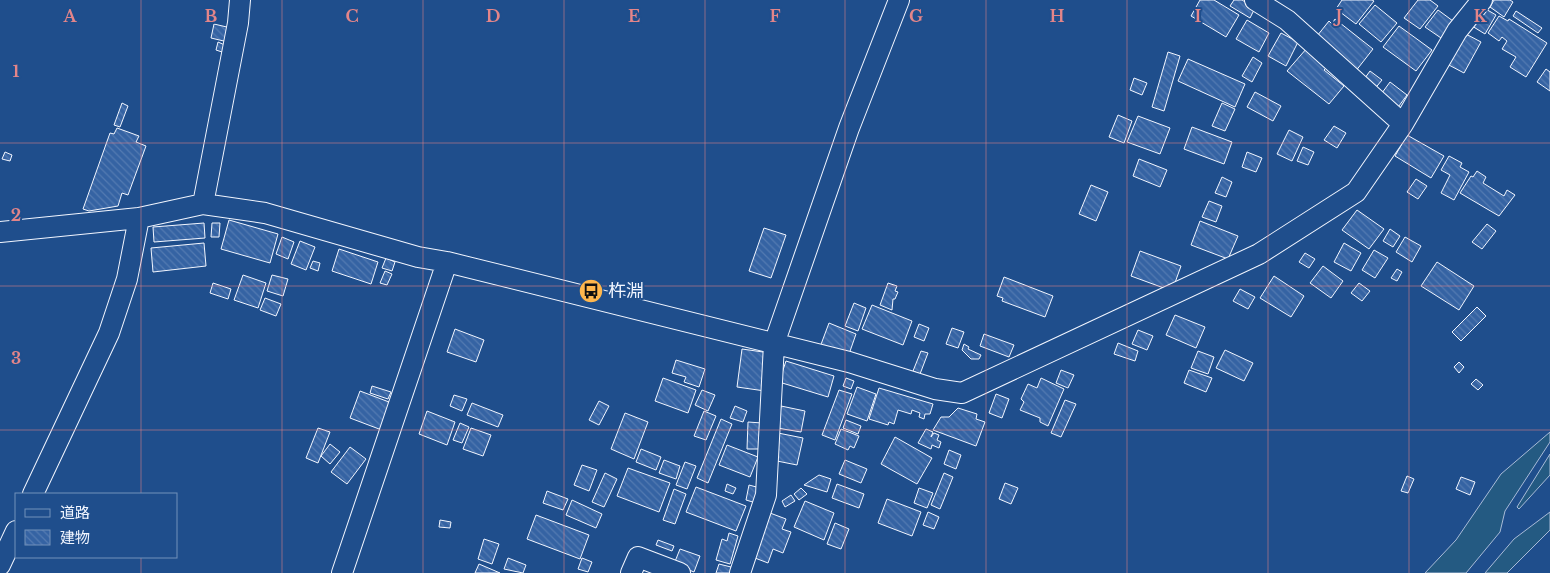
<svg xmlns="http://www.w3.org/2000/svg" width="1550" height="573" font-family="'Libre Baskerville','Noto Sans JP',serif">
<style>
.grass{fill:#245a82;stroke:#a8bbd7}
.building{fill:url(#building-back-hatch);stroke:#f2f6ff}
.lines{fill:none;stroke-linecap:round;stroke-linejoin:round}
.minor-casing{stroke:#f2f6ff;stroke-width:22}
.minor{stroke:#1f4e8c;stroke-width:20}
.grid{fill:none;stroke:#e38589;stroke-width:1;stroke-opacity:0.55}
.labels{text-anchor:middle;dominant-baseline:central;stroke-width:4;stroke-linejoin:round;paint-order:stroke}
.poi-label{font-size:18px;fill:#f2f6ff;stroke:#1f4e8c;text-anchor:start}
.grid-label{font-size:16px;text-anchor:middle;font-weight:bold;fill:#e38589;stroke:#1f4e8c;stroke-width:4;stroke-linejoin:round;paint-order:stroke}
</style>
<defs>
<pattern id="building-back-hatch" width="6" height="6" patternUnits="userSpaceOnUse" patternTransform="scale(1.25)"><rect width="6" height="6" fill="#3563a3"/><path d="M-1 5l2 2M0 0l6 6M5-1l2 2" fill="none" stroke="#537ab1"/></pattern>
</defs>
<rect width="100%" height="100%" fill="#1f4e8c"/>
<path class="grass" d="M1550,432V442L1505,511L1500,532L1466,573H1425L1456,540L1501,474Z
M1550,454V475L1519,509L1517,507Z
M1550,512V530L1507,573H1485L1514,539Z"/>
<path class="building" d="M1200,0H1214L1239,15L1226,37L1191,16Z
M1234,0H1242L1255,8L1250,18L1230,6Z
M1342,0H1372L1374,1L1356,24L1336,9Z
M1418,0H1430L1438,6L1420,29L1404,18Z
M1494,0H1510L1513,2L1504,17L1490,7Z
M1375,5L1397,23L1381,42L1359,24Z
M1484,8L1496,15L1485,34L1472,26Z
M1438,10L1453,21L1441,38L1425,27Z
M1516,11L1542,28L1538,33L1513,16Z
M1499,16L1508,21L1509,19L1547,43L1526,77L1510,67L1516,57L1502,49L1507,41L1502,37L1499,41L1488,33Z
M1335,19L1373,49L1355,72L1317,36L1329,21L1332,24Z
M1247,20L1269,33L1259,52L1236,39Z
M214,24L231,28L228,42L211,38Z
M1399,26L1432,50L1416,71L1383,47Z
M1281,33L1298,42L1286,66L1268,56Z
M1464,33L1481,42L1464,73L1447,64Z
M218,42L227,46L225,53L216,50Z
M1307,48L1329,65L1324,70L1344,86L1329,104L1287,71Z
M1168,52L1180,56L1164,111L1152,107Z
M1253,57L1262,63L1252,82L1242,76Z
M1188,59L1245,84L1235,107L1178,81Z
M1546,69L1550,72V91L1537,82Z
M1370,71L1382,80L1373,91L1362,82Z
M1134,78L1147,83L1142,95L1130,90Z
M1390,82L1407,95L1396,110L1379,97Z
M1255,92L1281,106L1273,121L1247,107Z
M122,103L128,106L120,127L114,125Z
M1222,103L1235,109L1225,131L1212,126Z
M1118,115L1132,121L1124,143L1109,137Z
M1138,116L1170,128L1160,154L1127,142Z
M1334,126L1346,133L1337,148L1324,140Z
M1192,127L1232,142L1224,164L1184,149Z
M117,128L139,136L136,142L146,146L128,195L122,193L118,206L89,211L83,209L110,133L114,134Z
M1289,130L1303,137L1292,161L1277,154Z
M1407,135L1444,156L1431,178L1395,156Z
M1303,147L1314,152L1308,165L1297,161Z
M5,152L12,155L10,161L2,159Z
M1247,152L1262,158L1256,172L1242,167Z
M1449,156L1462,163L1460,167L1469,172L1454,200L1441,193L1450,175L1441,170Z
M1139,159L1167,170L1160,187L1133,176Z
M1477,171L1486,177L1483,183L1504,196L1507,190L1515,195L1499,216L1460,193L1471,176L1473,177Z
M1222,177L1232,182L1226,197L1215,193Z
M1416,179L1427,186L1418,199L1407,192Z
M1091,185L1108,192L1096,221L1079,214Z
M1209,201L1222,206L1216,222L1202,217Z
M1357,210L1384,229L1369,249L1342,230Z
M229,220L278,234L270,263L221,249Z
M1200,221L1238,236L1228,259L1191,245Z
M204,223L205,238L154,242L153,227Z
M212,223H220L219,237H211Z
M1487,224L1496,231L1482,249L1472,242Z
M764,228L786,235L771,278L749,271Z
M1390,229L1400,236L1393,247L1383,241Z
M282,237L294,242L288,259L276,254Z
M1405,237L1421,246L1412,262L1396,252Z
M300,241L315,247L306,270L291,264Z
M204,243L206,266L153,272L151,248Z
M1344,243L1361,253L1351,271L1334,262Z
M339,249L378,262L371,284L332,271Z
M1374,250L1388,258L1375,278L1362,270Z
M1140,251L1181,266L1172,291L1131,276Z
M1305,253L1315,259L1309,268L1299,262Z
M386,258L395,262L392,271L382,268Z
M313,261L320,263L318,271L310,268Z
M1437,262L1474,286L1459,310L1421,286Z
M1323,266L1343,281L1331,298L1310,283Z
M1397,269L1402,272L1397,281L1391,278Z
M385,271L392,274L387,285L380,283Z
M243,275L266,283L258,308L234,300Z
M272,275L288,279L283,296L267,291Z
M1274,276L1304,296L1291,317L1260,298Z
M1004,277L1053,296L1045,317L1002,301L1003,298L997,296Z
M213,283L231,289L228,299L210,293Z
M888,283L897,286L895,291L898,292L895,299H893L892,310L880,305Z
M1359,283L1370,291L1362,301L1351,293Z
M1240,289L1255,297L1248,309L1233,301Z
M265,298L281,304L276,316L260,310Z
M854,303L866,308L858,331L845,326Z
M872,305L912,321L903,345L862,329Z
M1477,307L1486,316L1461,341L1452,332Z
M1175,315L1205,327L1196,348L1166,335Z
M829,323L856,334L848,357L820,347Z
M919,324L929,328L924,341L914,337Z
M952,328L964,332L958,348L946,344Z
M455,329L484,340L476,362L447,352Z
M1138,330L1153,336L1147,350L1132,344Z
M984,334L1014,345L1009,357L980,346Z
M1118,343L1138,351L1135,361L1114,354Z
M964,344L969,347L968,349L981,355L979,359H971L962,350Z
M742,349L770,353L765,391L737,387Z
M1225,350L1253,363L1244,381L1216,368Z
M921,351L928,353L920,374L913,371Z
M1198,351L1214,357L1208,374L1191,368Z
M676,360L705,369L699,387L684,382L686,377L672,373Z
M786,361L834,376L828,397L779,382Z
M1459,362L1464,367L1459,373L1454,367Z
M1061,370L1074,375L1068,388L1056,383Z
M1189,370L1212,378L1206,392L1184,383Z
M663,378L696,390L688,413L655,401Z
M846,378L854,381L851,389L843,386Z
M1041,378L1064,389L1048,426L1040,422V418L1020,410L1024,402L1021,399L1028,384L1037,388Z
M1476,379L1483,385L1478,390L1471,384Z
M372,386L391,392L388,399L370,393Z
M857,387L876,394L867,421L847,414Z
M879,388L933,404L930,414H925L924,419L919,417L920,413L912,410L911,414L898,410L894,424L889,422L888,425L869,419Z
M702,390L715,395L708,411L695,405Z
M839,390L852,394L835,440L822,435Z
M360,391L397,405L387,432L350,418Z
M996,394L1009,399L1002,418L989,413Z
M454,395L467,399L462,411L450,406Z
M1065,400L1076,404L1061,437L1051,433Z
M599,401L609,406L599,425L589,420Z
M472,403L503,415L498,427L467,415Z
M735,406L747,411L743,422L730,418Z
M781,406L805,411L801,432L777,428Z
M958,408L977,414L976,419L985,422L976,446L933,430L941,417H949Z
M427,411L455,422L447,445L419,434Z
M704,411L716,416L706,440L694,436Z
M625,413L648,422L634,459L611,449Z
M721,419L732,424L708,483L697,478Z
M846,420L861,426L858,434L843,428Z
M748,422L762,423L761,449H747Z
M460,423L469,427L462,443L453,440Z
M318,428L330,432L318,463L306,458Z
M471,428L491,435L483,456L463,449Z
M841,429L859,436L854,448L850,446L848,450L835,444Z
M926,429L933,432L931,437L934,433L939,435L937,440L941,442L939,448L932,445L931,449L918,443Z
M778,433L803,438L797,465L772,460Z
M895,437L932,458L917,484L881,464Z
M330,444L340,452L330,464L321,456Z
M727,445L758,457L750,477L719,465Z
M350,447L366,459L347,484L331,472Z
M641,449L661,457L656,470L636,462Z
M949,450L961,455L956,469L944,464Z
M664,460L680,466L676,479L659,473Z
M845,460L867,469L861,483L839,474Z
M685,462L696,466L687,489L676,485Z
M582,465L597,470L589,491L574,485Z
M628,468L670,483L659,512L617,496Z
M605,473L617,479L604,507L592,502Z
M944,473L953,477L940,509L931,505Z
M819,475L831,479L827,492L804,485Z
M1407,476L1414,479L1408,493L1401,491Z
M1461,477L1475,482L1470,495L1456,489Z
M1005,483L1018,488L1011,504L999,499Z
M727,484L736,488L733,494L725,491Z
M837,484L864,494L859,508L832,498Z
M749,485L760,488L756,503L746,500Z
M696,487L746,506L736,531L686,512Z
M801,488L807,494L799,500L794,494Z
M919,488L933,493L927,508L914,503Z
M674,489L686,494L675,524L663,520Z
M547,491L568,499L563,510L543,503Z
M791,495L795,501L785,507L782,501Z
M887,499L921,512L912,536L878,523Z
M572,500L602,514L596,528L566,515Z
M805,501L834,513L824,540L794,527Z
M928,512L939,517L934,529L923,525Z
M770,513L786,519L782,529L791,532L783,553L773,549L768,563L755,558Z
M536,515L589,535L580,559L527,539Z
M440,520L451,522L450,528L439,527Z
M835,523L849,529L841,549L827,544Z
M729,533L738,536L730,564L716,560L722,539L727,541Z
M484,539L499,544L492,564L478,559Z
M658,540L674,546L672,551L656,545Z
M680,549L700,556L694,572L674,564Z
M508,558L526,565L523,573L504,569Z
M582,558L592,562L588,572L578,569Z
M479,564L500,573H475Z
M719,564L731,567L733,573H716Z"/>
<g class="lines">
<g class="minor-casing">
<path id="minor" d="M1255,0L1287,20L1403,124
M203,204L238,23L240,0
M0,232L139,218L203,204L265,213L418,257L447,262L849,362L935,389L962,393L1259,254L1356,192L1403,124L1457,31L1482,0
M33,494L109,333L127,279L139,218
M0,565L16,531
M342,573L447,262
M631,573L638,557L680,573
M740,573L766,495L774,344L849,128L899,0"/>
</g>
<use href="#minor" class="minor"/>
</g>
<path class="grid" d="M141,0V494M282,0V573M423,0V573M564,0V573M705,0V573M845,0V573M986,0V573M1127,0V573M1268,0V573M1409,0V573M0,143H1550M0,286H1550M0,430H1550M141,557V573"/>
<defs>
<g id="bus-disc" transform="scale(1.25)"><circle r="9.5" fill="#ffb74d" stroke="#1f4e8c"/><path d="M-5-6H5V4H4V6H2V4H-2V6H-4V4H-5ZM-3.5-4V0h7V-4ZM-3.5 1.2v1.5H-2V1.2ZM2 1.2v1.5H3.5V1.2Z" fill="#111"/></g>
</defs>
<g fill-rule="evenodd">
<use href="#bus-disc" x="591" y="291"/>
</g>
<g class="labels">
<g class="poi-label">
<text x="608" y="291">杵淵</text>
</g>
</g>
<g class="grid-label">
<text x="70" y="22">A</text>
<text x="211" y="22">B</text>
<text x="352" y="22">C</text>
<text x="493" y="22">D</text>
<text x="634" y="22">E</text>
<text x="775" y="22">F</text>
<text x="916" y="22">G</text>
<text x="1057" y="22">H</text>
<text x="1198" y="22">I</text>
<text x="1339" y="22">J</text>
<text x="1480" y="22">K</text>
<text x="16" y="77">1</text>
<text x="16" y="221">2</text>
<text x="16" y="364">3</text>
</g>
<rect x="15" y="493" width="162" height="65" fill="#1f4e8c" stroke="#7391ba"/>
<rect x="25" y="509" width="25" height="8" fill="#1f4e8c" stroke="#7391ba"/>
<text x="60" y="518" font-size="15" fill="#f2f6ff">道路</text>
<rect x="25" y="530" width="25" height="15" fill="url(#building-back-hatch)" stroke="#7391ba"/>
<text x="60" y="543" font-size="15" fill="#f2f6ff">建物</text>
</svg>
